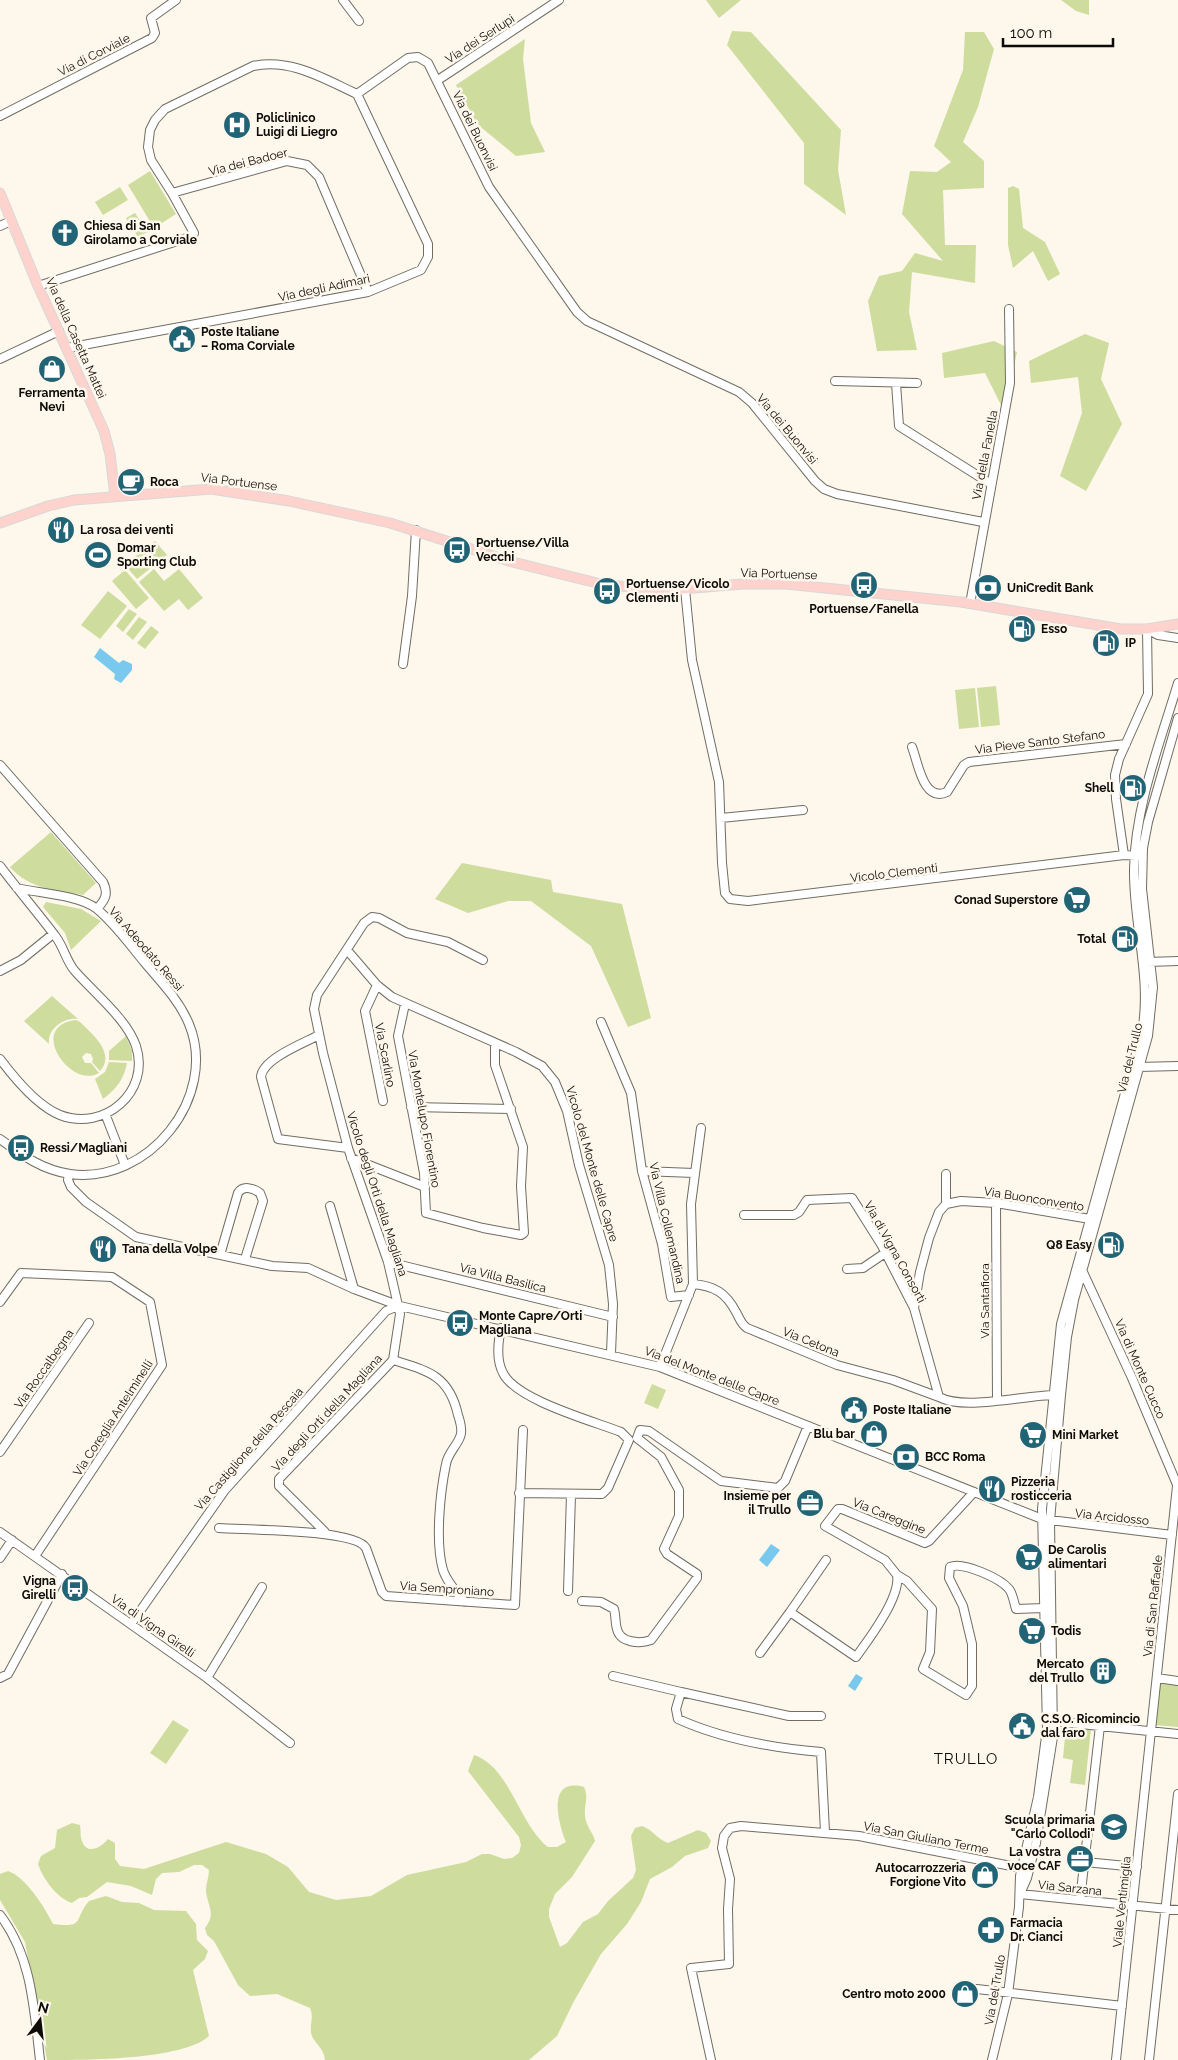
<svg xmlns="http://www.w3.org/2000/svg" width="1178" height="2060" font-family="Raleway,sans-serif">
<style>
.green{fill:#cedd9d}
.water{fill:#78c9ed}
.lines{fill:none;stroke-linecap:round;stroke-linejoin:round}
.minor-casing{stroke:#716d63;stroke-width:10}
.major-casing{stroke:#d8d8d7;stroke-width:11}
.minor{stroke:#fff;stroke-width:8}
.major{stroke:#fed3cd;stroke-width:9}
.labels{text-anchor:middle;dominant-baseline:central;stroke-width:5;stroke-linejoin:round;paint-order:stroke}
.street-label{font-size:12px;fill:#0d0b07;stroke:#fdf7ec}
.poi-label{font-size:12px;font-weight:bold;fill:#0d0b07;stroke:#fdf7ec;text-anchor:start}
.quarter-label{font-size:15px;letter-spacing:1px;fill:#0d0b07;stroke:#fdf7ec}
</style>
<rect width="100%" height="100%" fill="#fdf7ec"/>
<path class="green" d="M706,0H741L719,18Z
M1061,0H1089V15L1076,11Z
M732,31L751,32L841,130L838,170L846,215L804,184V143L727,45Z
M965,32H984L994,49L978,107L963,142L984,161V188L943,190L945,245H976L975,283L912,272L909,312L917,350L877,351L868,301L879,276L902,271L915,253L943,261L902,214L910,171L937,172L951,162L934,146L963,70Z
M525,39L523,59L531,123L545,152L516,156L477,124L456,85Z
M150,171L176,214L154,228L128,185Z
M1013,186L1019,189L1023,228L1045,242L1060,274L1048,281L1033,251L1013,268L1008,245V188Z
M120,187L128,200L103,215L95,202Z
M135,213L147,232L138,237L126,218Z
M1085,334L1109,343L1101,379L1122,424L1086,491L1060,476L1082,413L1078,377L1031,383L1029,361Z
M994,341L1017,352L1004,411L985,373L944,378L942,353Z
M155,541L167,555L137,579L125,565Z
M154,569L164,581L179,569L203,598L188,610L179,599L164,611L139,582Z
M125,570L149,598L136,609L112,581Z
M108,591L127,606L100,639L81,625Z
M129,609L137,614L123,632L116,626Z
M139,617L147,622L133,640L126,634Z
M151,626L159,632L145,649L137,643Z
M996,686L1000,725L981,727L977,688Z
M975,688L979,727L959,729L955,690Z
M51,832L96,883L83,895C56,890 29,889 10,867Z
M462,863L551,880L553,892L622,904L651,1018L628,1027L591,946L531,901H508L468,913L435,899Z
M46,902L81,909L101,921L71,950L65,933L43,907Z
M52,996L78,1019C64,1017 47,1029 49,1044L24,1021Z
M76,1020L80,1022C92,1034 116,1053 100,1071L92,1062L93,1059L91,1054L86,1053L82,1057L85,1063H91L99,1073C71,1090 26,1026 76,1020Z
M126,1036L132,1051V1061L109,1060V1051Z
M109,1062L127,1063C123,1081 117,1088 103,1099L95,1079L105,1072Z
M652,1384L666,1390L658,1409L644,1403Z
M1159,1683L1178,1685V1727L1154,1725Z
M173,1720L189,1730L166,1764L150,1753Z
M1066,1726L1091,1729L1085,1785L1070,1783L1073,1760L1063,1758Z
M474,1755C510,1767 519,1824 548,1847H557L566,1842C558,1823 546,1777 584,1787C589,1798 584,1804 585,1815C585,1825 593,1832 595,1841L572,1877L555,1894L549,1909V1917L560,1947L567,1943L583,1922L598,1914L608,1901L633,1878L636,1870L631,1836L635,1828L642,1826C653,1830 657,1839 668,1843L698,1830L706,1833L711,1841L708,1848L685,1856L672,1867L650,1879L641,1902L627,1924L601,1954L573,2003L557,2036L529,2060H325C324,2047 312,2042 311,2032C310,2022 314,2017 310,2008L277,1994L250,1996L238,1985L214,1941L207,1935L205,1928C217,1913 207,1906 206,1890C206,1884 209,1877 209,1870L202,1865H194L179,1872L162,1873L156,1879L152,1895L131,1886L107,1882L87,1897L79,1898L72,1903C57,1898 43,1879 38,1864L41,1856L55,1848L57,1830L72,1823L80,1825C81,1830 80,1837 82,1841C87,1856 102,1847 108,1839L115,1843V1859L120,1866L144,1869L226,1842L266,1854L288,1867L309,1892L336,1900L371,1896L407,1875L466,1862L482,1854H490L504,1859L512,1858L519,1853L521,1845L519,1837L468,1771Z
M8,1871C26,1877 45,1908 53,1924C86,1928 73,1920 89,1901L106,1896L122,1902L139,1903L154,1910L186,1911L196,1924L197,1940L208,1951L205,1959L193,1970L209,2036C183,2060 85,2060 47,2060L25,1942L0,1900V1874Z"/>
<path class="water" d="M100,648L119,663L123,660L132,664V670L121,683L114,679L115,674L94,657Z
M771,1544L780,1550L767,1567L759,1560Z
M856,1674L863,1678L855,1691L848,1686Z"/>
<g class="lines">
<g class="minor-casing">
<path id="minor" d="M343,0L359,21
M438,80L559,0
M357,94L408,58L418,57L428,63L489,187L577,312L587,321L739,392L752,403L815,481L824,489L837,494L983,522
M0,116L152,38L155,33L151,18L176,0
M172,193L287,161L307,165L319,177L368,292
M0,226L11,221
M38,286L193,236L194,233L172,193L151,160L148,147L150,130L155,120L165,109L253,66C291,58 324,79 357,94
M67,348L368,292L421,270L428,257V244L357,94
M0,359L59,331
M835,381L917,383
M896,383L899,426L991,484
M685,589L692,660L719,782L722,863L725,893L730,899L748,901L1124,855L1140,856
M970,604L1010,383L1009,309
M1147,629L1158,635L1178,638
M403,664L412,596L416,530
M912,747C918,762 923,803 947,792L964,765L969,762L1126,744
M0,765L103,882C109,894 105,900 97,909
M721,818L803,810
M1124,855L1116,799L1115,775L1119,759L1148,694L1147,629
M0,866C18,890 38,913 56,937C64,948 66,960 74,970C93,992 127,1019 136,1046C151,1092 104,1132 60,1115C37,1106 15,1079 0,1059
M347,950L377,985L392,997L516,1052L542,1066L555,1082L567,1111L579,1165L609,1265L613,1304L611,1353
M1148,962L1178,961
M0,971L21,960L53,934
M377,985L365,1011L383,1101
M405,1004L398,1036L424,1173L426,1213L483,1228L521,1235L524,1233L521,1186L523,1147L495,1065V1043
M601,1022L631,1093L642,1171L662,1244L671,1297L689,1295
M319,1035C304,1043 262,1059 261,1077L278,1139L348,1148
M1138,1067L1178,1066
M411,1107L511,1109
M106,1116L125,1165
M0,1139C22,1155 42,1170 70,1174C148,1185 219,1097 189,1024C179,1000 161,982 145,963C130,945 115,924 97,909C80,895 38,893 17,888
M351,1158L425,1187
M642,1171L694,1173
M69,1174L68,1180L71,1187L86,1202L136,1237L272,1266L308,1268L354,1289
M946,1174V1204
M996,1203L997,1400
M330,1206L354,1289L400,1306L660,1367L1042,1519L1172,1535
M744,1215H794L799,1212L807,1200L852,1198L881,1244L914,1308L939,1397C965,1411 1024,1395 1056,1395
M220,1255L238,1193C243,1185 253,1188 260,1193L263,1201L245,1259
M388,1262L613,1317
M847,1269L863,1268L885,1253
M1082,1270L1132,1378L1178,1487
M693,1284C715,1286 726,1293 736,1312C740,1319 741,1324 747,1328L837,1365L893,1380L939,1397
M0,1302L21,1273L112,1277L150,1302L162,1365L35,1556
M914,1308L920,1272L929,1238L939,1212L946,1204L961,1201L996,1203L1090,1219
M501,1328C498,1342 496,1360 503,1373C516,1400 593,1421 621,1432L629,1440L608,1488L602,1494L519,1493
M393,1360C428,1371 449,1375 458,1415C460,1421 463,1431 460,1437C456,1447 448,1453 446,1464C440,1493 435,1542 443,1570C447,1582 457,1593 465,1602
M660,1367L693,1284L691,1204L701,1128
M0,1452L89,1323
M219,1528C245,1530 355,1529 366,1548L382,1592L386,1596L515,1605L523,1430
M0,1532L207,1678L290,1743
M325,1532L279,1486V1479L393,1360L400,1314L388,1262L348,1148L323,1053L314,1009L317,995L364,923L372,917L379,918L407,933L448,942L483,960
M0,1558L12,1540
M897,1575L907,1581L932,1609L930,1652L923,1669L966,1695L972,1686V1644L963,1606L949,1578L950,1567C963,1561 1001,1579 1009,1589C1013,1594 1014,1603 1016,1609L1044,1608
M568,1591L571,1495
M582,1601L601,1602L614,1609C616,1616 615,1623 617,1629C620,1643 640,1644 651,1640L697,1578V1574L667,1554L664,1549L679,1516V1490L661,1457L637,1438L640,1430L649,1431L721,1481L778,1488L785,1481L808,1426
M790,1612L826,1560
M131,1624L225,1490L386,1311L398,1306
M760,1653L790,1612L856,1657C869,1639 901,1597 897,1575L885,1560L825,1526L838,1509H842L925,1543L929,1541L974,1492
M613,1676L681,1692
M0,1678L8,1674L62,1574
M207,1678L262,1587
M1157,1678L1178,1681
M821,1716H789L681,1692L676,1709L678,1719C722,1739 774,1748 821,1752L825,1832
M1051,1721L1178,1734
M1085,1862L1137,1867
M1020,1894L1027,1878L1036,1843L1053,1737L1050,1521L1061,1395L1067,1337L1074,1300L1148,1036L1153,987L1142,889L1143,848L1148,822L1178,718
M1020,1894L1178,1910
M1080,1900L1100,1726
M0,1915C32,1957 34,2009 40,2060
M977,1989L1122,2006
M711,2060L691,1968L729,1964L728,1909L730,1879L722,1848L724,1836L730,1828L741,1826L859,1836L1021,1868
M992,2060L1008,1994L1019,1907L1020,1876L1038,1797L1047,1729L1042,1509L1061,1324L1142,1032C1152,977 1133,924 1134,869C1135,806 1160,743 1178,683
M1116,2060L1177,1486
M1149,2060L1178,1794"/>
</g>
<g class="major-casing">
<path id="major" d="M0,193L38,286L104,431L110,454L115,496
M0,523L48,506L74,500L211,489L289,501L390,523L509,561L605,585L669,590L743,584H786L961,602L1121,629H1147L1178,624"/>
</g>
<use href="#minor" class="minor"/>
<use href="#major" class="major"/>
</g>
<defs>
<g id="hospital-disc" transform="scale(1.4375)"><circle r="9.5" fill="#206476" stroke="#fdf7ec"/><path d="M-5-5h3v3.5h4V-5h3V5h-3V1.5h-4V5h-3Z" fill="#fff"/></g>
<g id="church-disc" transform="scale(1.4375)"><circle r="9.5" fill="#206476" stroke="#fdf7ec"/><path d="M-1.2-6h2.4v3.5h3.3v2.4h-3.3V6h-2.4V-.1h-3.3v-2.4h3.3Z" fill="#fff"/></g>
<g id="civic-disc" transform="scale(1.4375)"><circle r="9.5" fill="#206476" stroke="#fdf7ec"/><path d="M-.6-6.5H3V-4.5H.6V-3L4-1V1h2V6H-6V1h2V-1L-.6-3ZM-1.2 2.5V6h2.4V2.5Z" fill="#fff"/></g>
<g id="shop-disc" transform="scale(1.4375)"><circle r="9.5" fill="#206476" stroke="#fdf7ec"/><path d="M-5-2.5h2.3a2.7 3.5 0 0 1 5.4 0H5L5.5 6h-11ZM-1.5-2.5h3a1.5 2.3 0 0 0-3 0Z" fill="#fff"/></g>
<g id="cafe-disc" transform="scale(1.4375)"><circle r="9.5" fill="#206476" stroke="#fdf7ec"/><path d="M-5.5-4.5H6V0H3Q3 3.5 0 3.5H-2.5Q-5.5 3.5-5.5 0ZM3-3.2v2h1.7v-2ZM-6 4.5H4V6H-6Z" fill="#fff"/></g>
<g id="restaurant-disc" transform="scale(1.4375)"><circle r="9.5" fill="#206476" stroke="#fdf7ec"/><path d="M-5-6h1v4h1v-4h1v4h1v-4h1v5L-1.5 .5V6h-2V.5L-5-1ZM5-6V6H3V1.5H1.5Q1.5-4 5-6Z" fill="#fff"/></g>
<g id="bus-disc" transform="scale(1.4375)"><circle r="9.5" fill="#206476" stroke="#fdf7ec"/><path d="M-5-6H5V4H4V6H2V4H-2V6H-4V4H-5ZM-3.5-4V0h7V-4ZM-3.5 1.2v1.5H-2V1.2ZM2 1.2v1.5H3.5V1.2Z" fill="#fff"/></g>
<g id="stadium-disc" transform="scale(1.4375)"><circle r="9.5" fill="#206476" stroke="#fdf7ec"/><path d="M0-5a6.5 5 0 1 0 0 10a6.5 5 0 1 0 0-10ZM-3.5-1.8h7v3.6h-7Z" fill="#fff"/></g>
<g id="bank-disc" transform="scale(1.4375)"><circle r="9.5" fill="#206476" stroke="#fdf7ec"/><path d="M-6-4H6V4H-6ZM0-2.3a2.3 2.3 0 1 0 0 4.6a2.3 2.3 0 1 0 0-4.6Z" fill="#fff"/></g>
<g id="fuel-disc" transform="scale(1.4375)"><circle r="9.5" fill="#206476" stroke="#fdf7ec"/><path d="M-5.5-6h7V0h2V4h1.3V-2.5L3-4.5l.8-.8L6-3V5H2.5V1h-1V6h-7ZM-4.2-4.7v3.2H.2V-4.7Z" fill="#fff"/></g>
<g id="supermarket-disc" transform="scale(1.4375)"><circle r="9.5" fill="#206476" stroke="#fdf7ec"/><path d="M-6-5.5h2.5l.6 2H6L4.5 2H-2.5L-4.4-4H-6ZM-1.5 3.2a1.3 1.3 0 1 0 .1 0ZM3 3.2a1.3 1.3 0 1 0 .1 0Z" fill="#fff"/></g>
<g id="office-disc" transform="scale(1.4375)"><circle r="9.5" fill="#206476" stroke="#fdf7ec"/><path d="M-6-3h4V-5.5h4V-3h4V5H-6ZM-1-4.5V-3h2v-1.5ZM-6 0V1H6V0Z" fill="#fff"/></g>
<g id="building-disc" transform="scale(1.4375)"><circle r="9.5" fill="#206476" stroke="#fdf7ec"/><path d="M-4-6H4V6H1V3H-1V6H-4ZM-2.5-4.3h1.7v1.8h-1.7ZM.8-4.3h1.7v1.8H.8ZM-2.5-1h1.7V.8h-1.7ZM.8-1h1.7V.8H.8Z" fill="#fff"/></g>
<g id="school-disc" transform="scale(1.4375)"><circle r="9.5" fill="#206476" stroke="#fdf7ec"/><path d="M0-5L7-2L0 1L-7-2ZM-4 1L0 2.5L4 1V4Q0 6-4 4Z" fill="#fff"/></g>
<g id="pharmacy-disc" transform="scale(1.4375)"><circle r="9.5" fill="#206476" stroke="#fdf7ec"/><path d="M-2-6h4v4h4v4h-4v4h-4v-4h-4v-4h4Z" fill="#fff"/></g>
</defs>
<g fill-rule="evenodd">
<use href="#hospital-disc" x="237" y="125"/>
<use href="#church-disc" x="65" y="233"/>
<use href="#civic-disc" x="182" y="339"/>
<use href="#shop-disc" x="52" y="369"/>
<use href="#cafe-disc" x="131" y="482"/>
<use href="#restaurant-disc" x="61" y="530"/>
<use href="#bus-disc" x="457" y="550"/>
<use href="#stadium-disc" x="98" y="555"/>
<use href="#bus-disc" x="864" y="585"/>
<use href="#bank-disc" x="988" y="588"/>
<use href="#bus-disc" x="607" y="591"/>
<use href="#fuel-disc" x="1022" y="629"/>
<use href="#fuel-disc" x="1106" y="643"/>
<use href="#fuel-disc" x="1133" y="788"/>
<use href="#supermarket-disc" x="1077" y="900"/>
<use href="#fuel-disc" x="1125" y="939"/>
<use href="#bus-disc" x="21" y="1148"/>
<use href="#fuel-disc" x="1111" y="1245"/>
<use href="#restaurant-disc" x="103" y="1249"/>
<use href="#bus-disc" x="460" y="1323"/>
<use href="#civic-disc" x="854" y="1410"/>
<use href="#shop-disc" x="874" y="1434"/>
<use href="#supermarket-disc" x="1033" y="1435"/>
<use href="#bank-disc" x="906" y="1457"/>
<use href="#restaurant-disc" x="992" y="1489"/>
<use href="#office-disc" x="810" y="1503"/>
<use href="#supermarket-disc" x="1029" y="1557"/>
<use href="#bus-disc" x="75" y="1588"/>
<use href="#supermarket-disc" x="1032" y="1631"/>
<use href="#building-disc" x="1103" y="1671"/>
<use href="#civic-disc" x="1022" y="1726"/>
<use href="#school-disc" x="1114" y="1827"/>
<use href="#office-disc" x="1080" y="1859"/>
<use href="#shop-disc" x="985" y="1875"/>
<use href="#pharmacy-disc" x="991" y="1930"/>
<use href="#shop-disc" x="965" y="1994"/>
</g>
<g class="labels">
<g class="street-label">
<text transform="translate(480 39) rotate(-33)">Via dei Serlupi</text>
<text transform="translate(94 55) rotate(-27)">Via di Corviale</text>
<text transform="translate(475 131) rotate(64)">Via dei Buonvisi</text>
<text transform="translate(248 162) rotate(-14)">Via dei Badoer</text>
<text transform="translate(324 288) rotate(-12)">Via degli Adimari</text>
<text transform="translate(76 338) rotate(66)">Via della Casetta Mattei</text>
<text transform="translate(787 429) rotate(50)">Via dei Buonvisi</text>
<text transform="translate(985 455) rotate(-79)">Via della Fanella</text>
<text transform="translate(239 482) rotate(7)">Via Portuense</text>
<text transform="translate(779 574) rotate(2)">Via Portuense</text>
<text transform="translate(1040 742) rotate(-7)">Via Pieve Santo Stefano</text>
<text transform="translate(894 873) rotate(-7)">Vicolo Clementi</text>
<text transform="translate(146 949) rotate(49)">Via Adeodato Ressi</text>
<text transform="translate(385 1055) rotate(79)">Via Scarlino</text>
<text transform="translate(1130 1058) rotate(-76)">Via del Trullo</text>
<text transform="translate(424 1119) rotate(80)">Via Montelupo Fiorentino</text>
<text transform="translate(592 1164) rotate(74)">Vicolo del Monte delle Capre</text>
<text transform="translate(377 1194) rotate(72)">Vicolo degli Orti della Magliana</text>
<text transform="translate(1034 1199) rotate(9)">Via Buonconvento</text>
<text transform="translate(667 1223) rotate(77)">Via Villa Collemandina</text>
<text transform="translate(895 1252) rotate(61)">Via di Vigna Consorti</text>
<text transform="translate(503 1278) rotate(14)">Via Villa Basilica</text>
<text transform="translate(985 1301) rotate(-90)">Via Santafiora</text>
<text transform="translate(811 1342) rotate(22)">Via Cetona</text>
<text transform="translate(44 1369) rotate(-55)">Via Roccalbegna</text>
<text transform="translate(1140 1369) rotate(66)">Via di Monte Cucco</text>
<text transform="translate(712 1376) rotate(21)">Via del Monte delle Capre</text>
<text transform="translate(327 1413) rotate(-47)">Via degli Orti della Magliana</text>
<text transform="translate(113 1418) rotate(-57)">Via Coreglia Antelminelli</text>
<text transform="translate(249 1449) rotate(-49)">Via Castiglione della Pescaia</text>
<text transform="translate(889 1516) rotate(22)">Via Careggine</text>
<text transform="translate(1112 1517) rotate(6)">Via Arcidosso</text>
<text transform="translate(447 1589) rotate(4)">Via Semproniano</text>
<text transform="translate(1153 1606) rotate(-84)">Via di San Raffaele</text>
<text transform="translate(153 1626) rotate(35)">Via di Vigna Girelli</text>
<text transform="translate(926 1838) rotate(11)">Via San Giuliano Terme</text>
<text transform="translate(1070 1888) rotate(6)">Via Sarzana</text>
<text transform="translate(1122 1902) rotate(-84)">Viale Ventimiglia</text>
<text transform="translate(995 1990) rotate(-80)">Via del Trullo</text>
</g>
<g class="poi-label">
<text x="256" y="118">Policlinico<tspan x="256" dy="14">Luigi di Liegro</tspan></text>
<text x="84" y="226">Chiesa di San<tspan x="84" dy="14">Girolamo a Corviale</tspan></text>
<text x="201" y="332">Poste Italiane<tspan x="201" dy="14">– Roma Corviale</tspan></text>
<text x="52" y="393" text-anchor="middle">Ferramenta<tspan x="52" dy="14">Nevi</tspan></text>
<text x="150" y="482">Roca</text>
<text x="80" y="530">La rosa dei venti</text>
<text x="476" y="543">Portuense/Villa<tspan x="476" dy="14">Vecchi</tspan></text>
<text x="117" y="548">Domar<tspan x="117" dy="14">Sporting Club</tspan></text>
<text x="626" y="584">Portuense/Vicolo<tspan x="626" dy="14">Clementi</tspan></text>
<text x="1007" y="588">UniCredit Bank</text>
<text x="864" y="609" text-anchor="middle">Portuense/Fanella</text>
<text x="1041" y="629">Esso</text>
<text x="1125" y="643">IP</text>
<text x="1114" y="788" text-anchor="end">Shell</text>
<text x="1058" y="900" text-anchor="end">Conad Superstore</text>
<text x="1106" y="939" text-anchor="end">Total</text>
<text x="40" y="1148">Ressi/Magliani</text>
<text x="1092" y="1245" text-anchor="end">Q8 Easy</text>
<text x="122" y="1249">Tana della Volpe</text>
<text x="479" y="1316">Monte Capre/Orti<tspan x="479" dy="14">Magliana</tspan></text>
<text x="873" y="1410">Poste Italiane</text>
<text x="855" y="1434" text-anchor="end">Blu bar</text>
<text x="1052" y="1435">Mini Market</text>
<text x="925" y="1457">BCC Roma</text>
<text x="1011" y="1482">Pizzeria<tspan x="1011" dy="14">rosticceria</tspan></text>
<text x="791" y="1496" text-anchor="end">Insieme per<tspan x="791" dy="14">il Trullo</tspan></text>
<text x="1048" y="1550">De Carolis<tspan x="1048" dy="14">alimentari</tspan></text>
<text x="56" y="1581" text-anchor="end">Vigna<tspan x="56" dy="14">Girelli</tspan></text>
<text x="1051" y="1631">Todis</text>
<text x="1084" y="1664" text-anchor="end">Mercato<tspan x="1084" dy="14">del Trullo</tspan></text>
<text x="1041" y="1719">C.S.O. Ricomincio<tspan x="1041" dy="14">dal faro</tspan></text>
<text x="1095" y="1820" text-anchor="end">Scuola primaria<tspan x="1095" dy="14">"Carlo Collodi"</tspan></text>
<text x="1061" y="1852" text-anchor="end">La vostra<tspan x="1061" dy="14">voce CAF</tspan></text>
<text x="966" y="1868" text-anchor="end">Autocarrozzeria<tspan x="966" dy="14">Forgione Vito</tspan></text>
<text x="1010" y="1923">Farmacia<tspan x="1010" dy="14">Dr. Cianci</tspan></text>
<text x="946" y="1994" text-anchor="end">Centro moto 2000</text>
</g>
<g class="quarter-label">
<text x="966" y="1759">TRULLO</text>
</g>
</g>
<g transform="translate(40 2020) rotate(15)" stroke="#fdf7ec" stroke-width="4" paint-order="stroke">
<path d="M0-4L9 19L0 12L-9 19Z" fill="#0d0b07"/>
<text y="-8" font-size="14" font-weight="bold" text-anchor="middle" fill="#0d0b07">N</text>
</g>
<path d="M1003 38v8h110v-8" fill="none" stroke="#0d0b07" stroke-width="2.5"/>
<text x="1010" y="38" font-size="15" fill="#0d0b07" stroke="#fdf7ec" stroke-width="4" paint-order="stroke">100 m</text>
</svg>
